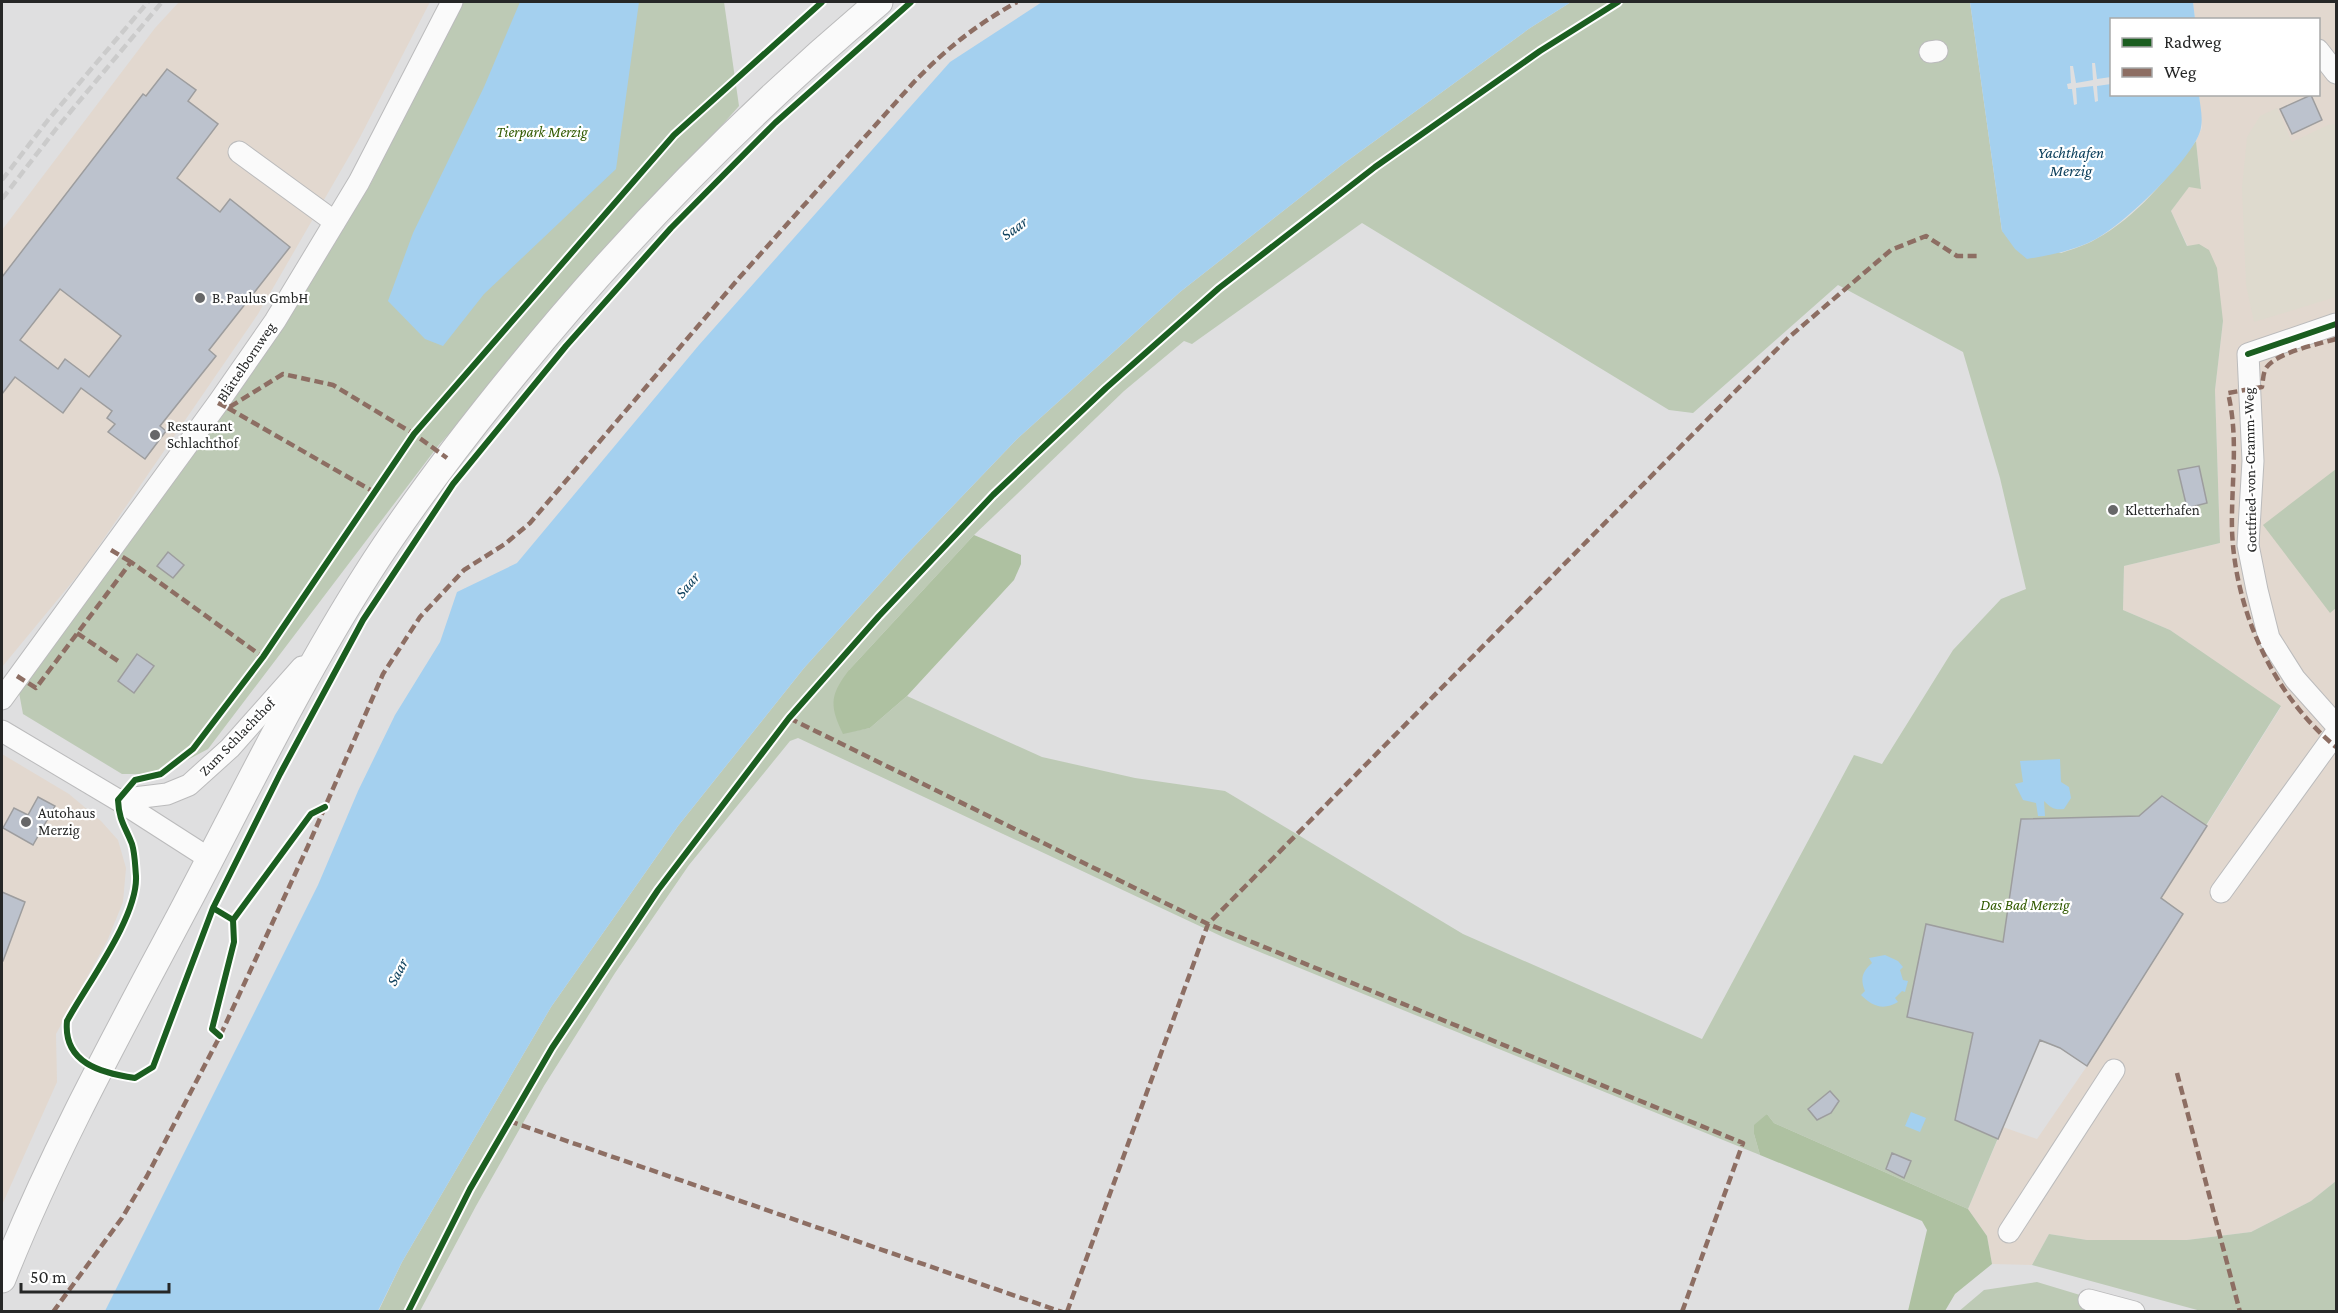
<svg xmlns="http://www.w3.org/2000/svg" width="2338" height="1313" font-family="'Crimson Pro',serif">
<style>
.commercial{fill:#e2d8cf}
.industrial{fill:#dedace}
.green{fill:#bdcab5;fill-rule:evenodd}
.forest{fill:#aec1a1}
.water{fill:#a4d0ef}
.pier{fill:#dfdfe0}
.building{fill:#bcc2cd;stroke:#9d9d9e;stroke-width:1.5;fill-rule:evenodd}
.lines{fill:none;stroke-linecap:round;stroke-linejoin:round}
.minor-casing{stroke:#bbbbbc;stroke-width:23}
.major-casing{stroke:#bbbbbc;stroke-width:29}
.minor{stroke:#fafafa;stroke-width:21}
.major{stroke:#fafafa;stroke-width:27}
.rail{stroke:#cbcbcb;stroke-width:4.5;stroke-dasharray:9 4.5;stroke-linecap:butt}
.quiet{stroke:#8d6e63;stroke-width:4.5;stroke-dasharray:9 4.5;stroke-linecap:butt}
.cycleway-casing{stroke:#fff;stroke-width:10}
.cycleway{stroke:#1b5e20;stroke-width:6}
.poi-dot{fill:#676768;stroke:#fff;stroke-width:2}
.labels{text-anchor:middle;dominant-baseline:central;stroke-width:4.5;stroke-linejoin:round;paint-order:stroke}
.park-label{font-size:15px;font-style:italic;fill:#315a00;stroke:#fff}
.poi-label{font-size:15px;fill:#262727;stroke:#fff;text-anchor:start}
.street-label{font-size:15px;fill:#262727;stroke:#fff}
.water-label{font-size:16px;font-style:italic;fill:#0d405d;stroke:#fff}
</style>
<rect width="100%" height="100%" fill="#dfdfe0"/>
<path class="commercial" d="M179,2H430L358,141L258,314L83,569L2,667V230L155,28Z
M2193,2H2336V1181L2311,1201L2251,1232L2187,1240H2087L2049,1234L2032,1265L1992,1264L1987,1236L1968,1209L2003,1127L2037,1139L2087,1066L2183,914L2161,898L2281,707L2170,630L2123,610L2124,566L2220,543L2215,390L2223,321L2171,211L2189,186L2201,188L2196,141L2202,128L2199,95L2318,94V20L2195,19Z
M2,754L69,794L101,821L118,840L126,868L123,902L108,939L56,1034L57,1082L2,1205Z"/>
<path class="industrial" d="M2277,108L2292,142L2328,125L2336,124V297L2254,322L2246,285L2242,188L2247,137L2260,116Z"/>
<path class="green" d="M462,2H724L739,106L438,446L208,749L161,774H122L23,714L18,687L279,332L371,183Z
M1571,2H1970L2002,231L2061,253C2073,249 2086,245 2096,239C2137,217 2168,177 2196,141L2201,189L2189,187L2171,211L2187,246L2199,244L2209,250L2217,268L2223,321L2215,390L2220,543L2124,566L2123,610L2170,630L2281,706L2161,897L2183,914L2087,1066L2060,1048L2039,1041L1968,1209L1774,1123L1767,1114L1754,1134L1760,1155L1223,937L798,738L790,741L689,865L615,973L544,1086L476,1206L420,1311L378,1312L402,1262L551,1007L678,826L804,668L905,556L1017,439L1180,292L1343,164L1530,28ZM1362,223L1669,410L1693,413L1838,285L1963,352L2000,478L2026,589L2001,599L1953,650L1882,764L1854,755L1702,1039L1463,934L1225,791L1135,778L1042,757L907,696L870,728L843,733L849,670L974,535L1016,495L1124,391L1184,341L1192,344Z
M2336,469V608L2330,613L2263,525Z
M2336,1181V1311H2201L2032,1265L2049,1234L2087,1240H2187L2251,1232L2311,1201Z
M2037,1282L2133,1311L1958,1312L1984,1290Z"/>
<path class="forest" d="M974,535L1021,555V564L1014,580L907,696L870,728L843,734C829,705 830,695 849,670Z
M1767,1114L1774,1123L1968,1209L1987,1236L1992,1264L1955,1294L1945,1311H1908L1927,1230L1922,1221L1760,1155L1754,1134V1125Z"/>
<path class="water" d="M520,2H639L616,169L484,294L443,346L425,339L388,301L413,233L484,87Z
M1042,2H1571L1530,28L1343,164L1180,292L1017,439L905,556L804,668L678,826L551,1007L402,1262L378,1311H105L318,885L358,791L395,715L440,642L457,592L517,563L699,345L950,62Z
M1970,2H2193L2195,19L2112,20V94L2199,95C2200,105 2203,117 2201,127C2198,155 2120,228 2094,240C2073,251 2050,255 2027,259L2015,249L2002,231Z
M2060,759L2061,782L2069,787L2071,798L2064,809C2054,810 2051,808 2044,801L2045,816H2038L2036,803L2023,800L2015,784L2023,782L2020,761Z
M1885,955L1898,961L1903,967L1900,970L1903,980L1908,981L1905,992L1902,991L1895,998L1898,1002C1883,1011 1872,1006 1861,995L1865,991C1860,979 1862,972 1872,963L1869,958Z
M1911,1112L1926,1118L1920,1132L1905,1126Z"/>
<path class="pier" d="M2092,63H2095L2097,79L2111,77V84L2097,86L2098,101L2095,102L2093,86L2076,88L2077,104L2074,105L2072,89H2068L2067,84L2071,83L2070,66H2073L2076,83L2093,80Z"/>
<path class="building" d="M167,69L196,90L188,101L218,124L177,178L220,212L230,199L290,247L209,350L216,356L160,426L166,431L145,459L108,432L115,424L107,418L112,411L81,388L63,413L15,377L2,394V277L143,94L146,96ZM60,289L121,336L89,377L65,359L58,369L20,340Z
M2311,95L2322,120L2292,134L2280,109Z
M2199,466L2207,503L2187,508L2178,470Z
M168,552L184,565L173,578L157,566Z
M137,654L154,666L134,693L118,681Z
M2162,796L2207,826L2161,898L2183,914L2087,1066L2060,1048L2040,1040L1998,1139L1955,1120L1973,1033L1907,1017L1926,924L2003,942L2021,819L2139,816Z
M38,797L55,806L33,845L3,828L14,808L28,815Z
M2,892L25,902L3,961H2Z
M1830,1091L1839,1101L1831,1113L1817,1120L1808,1109Z
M1892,1153L1911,1161L1904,1178L1886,1169Z"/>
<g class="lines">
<g class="minor-casing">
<path id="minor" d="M2318,50L2336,73
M1930,52L1937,51
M239,152L335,222
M2336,324L2248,354L2253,461L2248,545L2257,590L2269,638L2295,679L2336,725
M2,699L218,403L275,321L359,182L452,2
M2,731L118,800L210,859
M118,800L167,794L189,785L230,748L302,667
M2221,892L2336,733
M2009,1232L2114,1070
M2089,1300L2134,1312"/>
</g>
<g class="major-casing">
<path id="major" d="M2,1279C53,1150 121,1028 186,905C244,795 300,679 367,574C412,503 463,437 516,372C625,238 747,113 879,2"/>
</g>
<use href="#minor" class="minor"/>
<use href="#major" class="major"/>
<path class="rail" d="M2,180L48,120L148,2
M2,199L56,129L162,2"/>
<path class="quiet" d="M2336,339C2319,344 2277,352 2266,368C2263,373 2263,381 2262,387L2228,393C2239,439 2231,483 2232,530C2235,611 2273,695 2336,747
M218,403L228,408L283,374L333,385L414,434L447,458
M228,408L374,492
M111,550L131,562
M77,633L118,661
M17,676L36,688L131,562L263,657
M789,718L1208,924L1743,1143L1682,1312
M2177,1073L2240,1312
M509,1121L1062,1312
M53,1312L122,1218L147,1176L220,1036L308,846L383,674L420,617L464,570L505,544L530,523L739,278L914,82C947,48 976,25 1017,2
M1067,1312L1208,924L1788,338L1891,250L1926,236L1957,256H1978"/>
<g class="cycleway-casing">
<path id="cycleway" d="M2248,354L2336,324
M213,908L280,774L363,620L453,484L566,346L671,228L775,123L911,2
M233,920L213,908L153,1067L135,1078C101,1073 63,1063 67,1021C87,984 138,917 136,876C135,865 135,854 132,844C125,826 119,821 118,800L135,780L161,774L193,749L263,657L414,434L674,135L822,2
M220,1036L212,1029L234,942L233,920L311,814L325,807
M408,1312L470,1189L552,1048L658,890L789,718L879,616L993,495L1106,388L1219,288L1375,167L1540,51L1618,2"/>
</g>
<use href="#cycleway" class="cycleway"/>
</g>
<g class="poi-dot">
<circle cx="200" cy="298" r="6"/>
<circle cx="155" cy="435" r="6"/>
<circle cx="2113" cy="510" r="6"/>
<circle cx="26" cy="822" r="6"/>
</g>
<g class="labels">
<g class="park-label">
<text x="542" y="132">Tierpark Merzig</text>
<text x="2025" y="905">Das Bad Merzig</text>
</g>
<g class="poi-label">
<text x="212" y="298">B. Paulus GmbH</text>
<text x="167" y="426">Restaurant<tspan x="167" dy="17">Schlachthof</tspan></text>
<text x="2125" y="510">Kletterhafen</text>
<text x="38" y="813">Autohaus<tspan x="38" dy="17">Merzig</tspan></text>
</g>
<g class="street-label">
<text transform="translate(246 362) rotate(-56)">Blättelbornweg</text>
<text transform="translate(2250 470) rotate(-91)">Gottfried-von-Cramm-Weg</text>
<text transform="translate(237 737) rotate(-46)">Zum Schlachthof</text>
</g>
<g class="water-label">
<text x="2071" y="152">Yachthafen<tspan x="2071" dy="18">Merzig</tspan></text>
<text transform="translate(1014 228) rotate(-36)">Saar</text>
<text transform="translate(687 585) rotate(-50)">Saar</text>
<text transform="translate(397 972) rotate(-62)">Saar</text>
</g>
</g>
<rect width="2338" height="1313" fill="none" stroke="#262727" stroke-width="6"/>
<rect x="2110" y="18" width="210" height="78" fill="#ffffff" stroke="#a8a9a9" stroke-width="1.5"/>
<rect x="2122" y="38" width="30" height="9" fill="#1b5e20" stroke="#a8a9a9" stroke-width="1.5"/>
<text x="2164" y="48" font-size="18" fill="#262727">Radweg</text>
<rect x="2122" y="68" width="30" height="9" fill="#8d6e63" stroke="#a8a9a9" stroke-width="1.5"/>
<text x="2164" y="78" font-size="18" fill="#262727">Weg</text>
<path d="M21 1283v9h148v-9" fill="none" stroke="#262727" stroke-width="3"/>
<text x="30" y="1283" font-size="18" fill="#262727" stroke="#ffffff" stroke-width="4.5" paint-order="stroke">50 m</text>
</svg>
